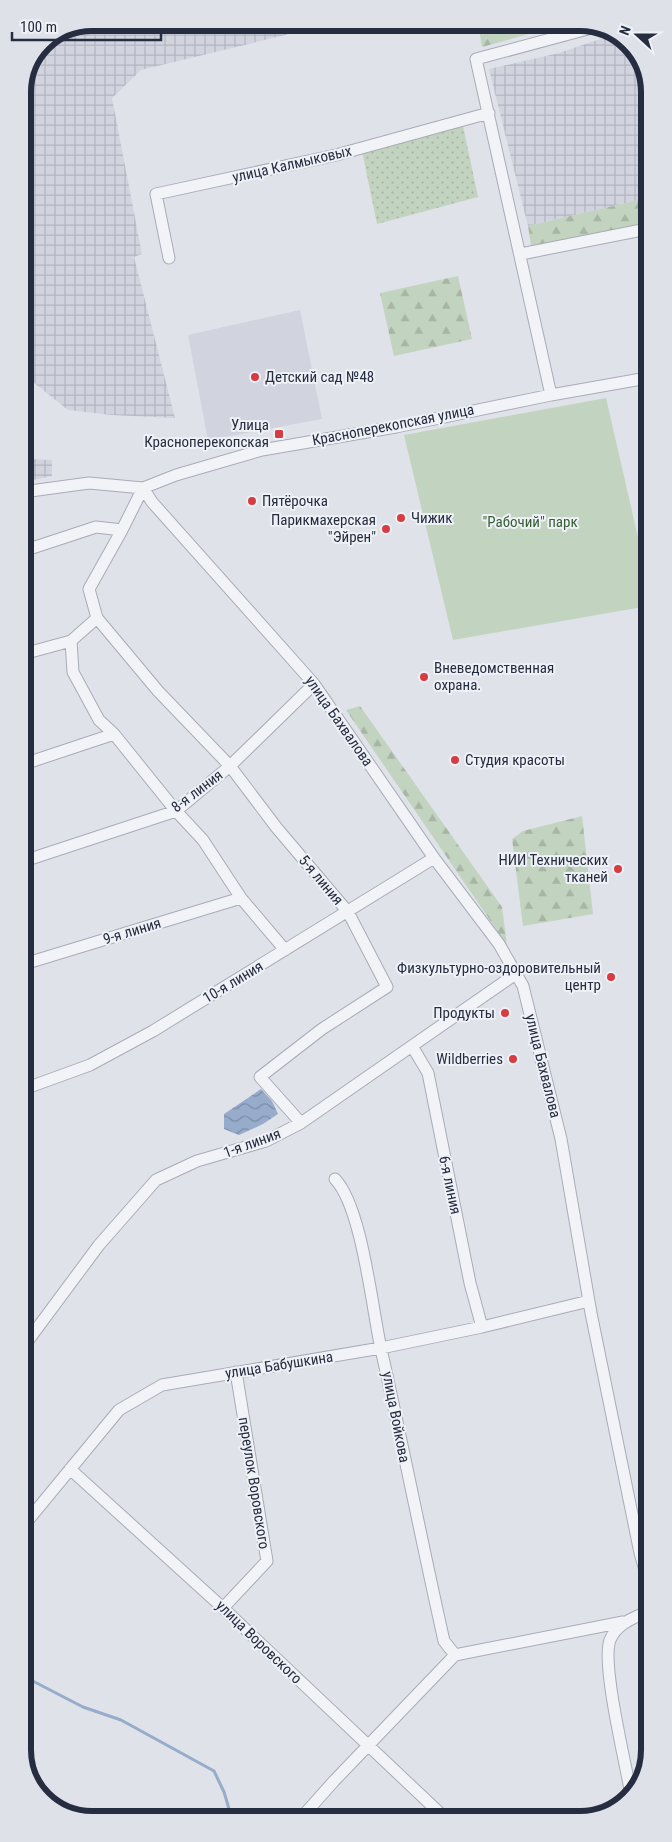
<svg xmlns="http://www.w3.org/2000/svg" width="672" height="1842" font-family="'Roboto Condensed',sans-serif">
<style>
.built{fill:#d1d4de}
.industrial{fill:url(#industrial-grid)}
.grass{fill:url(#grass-dots)}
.forest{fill:url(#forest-firs)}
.green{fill:#c2d3bf}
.water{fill:url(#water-waves)}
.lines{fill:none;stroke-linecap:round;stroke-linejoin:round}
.stream{stroke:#97abcb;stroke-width:3}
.minor-casing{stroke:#a8acb7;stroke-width:13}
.minor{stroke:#f2f3f7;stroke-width:11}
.poi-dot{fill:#d63c42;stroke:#eef1f6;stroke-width:2}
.labels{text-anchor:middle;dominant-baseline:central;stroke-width:4;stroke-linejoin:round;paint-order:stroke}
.street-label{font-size:15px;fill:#272d41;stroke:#eef1f6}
.poi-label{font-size:15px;fill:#272d41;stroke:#eef1f6;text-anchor:end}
.park-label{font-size:15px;fill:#365e33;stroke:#eef1f6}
.rim{fill:none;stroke:#272d41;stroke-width:6}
</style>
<defs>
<pattern id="industrial-grid" width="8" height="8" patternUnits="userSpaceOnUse" patternTransform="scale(1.25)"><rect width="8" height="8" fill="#d1d4de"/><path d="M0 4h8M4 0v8" fill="none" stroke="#b3b6c0"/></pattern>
<pattern id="grass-dots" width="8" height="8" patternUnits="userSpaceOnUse" patternTransform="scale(1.25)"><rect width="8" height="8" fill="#c2d3bf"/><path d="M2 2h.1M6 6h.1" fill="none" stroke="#a7b5a5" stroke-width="1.8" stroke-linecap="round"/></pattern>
<pattern id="forest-firs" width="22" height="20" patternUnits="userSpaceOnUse" patternTransform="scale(1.25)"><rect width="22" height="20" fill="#c2d3bf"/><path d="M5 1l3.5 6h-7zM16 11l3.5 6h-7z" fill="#a7b5a5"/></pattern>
<pattern id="water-waves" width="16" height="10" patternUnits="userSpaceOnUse" patternTransform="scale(1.25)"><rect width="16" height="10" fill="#97abcb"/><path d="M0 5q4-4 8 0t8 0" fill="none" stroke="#7b8ca6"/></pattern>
</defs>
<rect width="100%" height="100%" fill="#dfe2e9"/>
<path class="built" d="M300,310L322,419L208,440L188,335Z"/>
<path class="industrial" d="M92,23H335L141,70L112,98L142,254L134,257L175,418L111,415L68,410L23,374V88L43,43Z
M615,34L622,37L647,74V198L528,226L489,69L559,53Z
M23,449L28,451L30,459L52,460V476L23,482Z"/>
<path class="grass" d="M463,126L478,197L377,224L362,151Z"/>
<path class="forest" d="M478,23H568L482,47Z
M647,198V224L532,252L528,226Z
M458,276L472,339L394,356L380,293Z
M360,706L502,907L507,945L346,710Z
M582,816L593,914L523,926L512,839L523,831Z"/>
<path class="green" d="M606,398L648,581V606L453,640L404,435Z"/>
<path class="water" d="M261,1089L272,1101L278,1114L263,1124L239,1135L224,1129V1114Z"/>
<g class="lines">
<path class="stream" d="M25,1677L83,1707L121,1720L214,1771L224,1792L232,1819"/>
<g class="minor-casing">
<path id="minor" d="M521,254L647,229
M169,258L156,194L336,155L489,113
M551,395L476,59L595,27
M143,488L152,502L314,684L434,858L499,944L523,986L561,1139L591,1313L640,1553L649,1584
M23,492L89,483L143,488L176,475L262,450L396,427L551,395L647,378
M122,530L89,589L97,618L71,641L73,672L99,720L114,734L176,811L203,840L241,898L285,950
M23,551L96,527L122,530L143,488
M97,618L158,691L230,766L276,827L348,912L387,987L322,1029L260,1077L301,1123
M23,654L71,641
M24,764L114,734
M24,861L176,811L230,766L314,684
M24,964L241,898
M412,1046L428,1073L470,1283L482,1327
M24,1089L90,1065L153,1031L434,858
M335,1179C362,1207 372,1308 381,1349C403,1446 422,1543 444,1641L455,1655
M24,1346L99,1245L156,1180L197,1161L266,1141L301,1123L517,973
M70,1469L223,1608L445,1818
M25,1524L119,1410L162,1385L381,1348L482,1327L589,1301
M223,1608L267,1561L236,1372
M631,1795C626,1764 601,1664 610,1640C617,1623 634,1618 649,1611
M301,1818L334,1781L455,1655L623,1622"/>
</g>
<use href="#minor" class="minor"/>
</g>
<g class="poi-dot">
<circle cx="255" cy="377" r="5"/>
<rect x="274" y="429" width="10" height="10" rx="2.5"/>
<circle cx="252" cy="501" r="5"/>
<circle cx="401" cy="518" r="5"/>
<circle cx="386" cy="529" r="5"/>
<circle cx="424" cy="677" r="5"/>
<circle cx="455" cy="760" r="5"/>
<circle cx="618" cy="869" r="5"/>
<circle cx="611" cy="977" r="5"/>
<circle cx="505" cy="1013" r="5"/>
<circle cx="513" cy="1059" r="5"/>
</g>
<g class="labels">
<g class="street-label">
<text transform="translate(292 164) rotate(-13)">улица Калмыковых</text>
<text transform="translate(393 425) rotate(-11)">Красноперекопская улица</text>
<text transform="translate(339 721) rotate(55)">улица Бахвалова</text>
<text transform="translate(197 791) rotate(-37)">8-я линия</text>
<text transform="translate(321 880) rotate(50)">5-я линия</text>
<text transform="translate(132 931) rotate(-17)">9-я линия</text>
<text transform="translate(233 982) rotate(-31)">10-я линия</text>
<text transform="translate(543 1066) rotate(76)">улица Бахвалова</text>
<text transform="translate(252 1143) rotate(-20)">1-я линия</text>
<text transform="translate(450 1185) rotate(78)">6-я линия</text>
<text transform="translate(279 1365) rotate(-9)">улица Бабушкина</text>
<text transform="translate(396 1417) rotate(79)">улица Войкова</text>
<text transform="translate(254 1483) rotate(81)">переулок Воровского</text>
<text transform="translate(259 1642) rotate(44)">улица Воровского</text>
</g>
<g class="poi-label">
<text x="265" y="377" text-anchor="start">Детский сад №48</text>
<text x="269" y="425">Улица<tspan x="269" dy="17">Красноперекопская</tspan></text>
<text x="262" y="501" text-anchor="start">Пятёрочка</text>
<text x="411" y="518" text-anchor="start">Чижик</text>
<text x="376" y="520">Парикмахерская<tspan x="376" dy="17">"Эйрен"</tspan></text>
<text x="434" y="668" text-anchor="start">Вневедомственная<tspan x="434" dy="17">охрана.</tspan></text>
<text x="465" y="760" text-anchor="start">Студия красоты</text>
<text x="608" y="860">НИИ Технических<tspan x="608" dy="17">тканей</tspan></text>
<text x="601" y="968">Физкультурно-оздоровительный<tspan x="601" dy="17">центр</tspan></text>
<text x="495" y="1013">Продукты</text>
<text x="503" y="1059">Wildberries</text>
</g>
<g class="park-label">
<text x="530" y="522">"Рабочий" парк</text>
</g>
</g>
<path d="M0 0H672V1842H0ZM92 31H580A61 61 0 0 1 641 92V1750A61 61 0 0 1 580 1811H92A61 61 0 0 1 31 1750V92A61 61 0 0 1 92 31Z" fill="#dee1e8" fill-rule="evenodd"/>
<path class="rim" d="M92 31H580A61 61 0 0 1 641 92V1750A61 61 0 0 1 580 1811H92A61 61 0 0 1 31 1750V92A61 61 0 0 1 92 31Z"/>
<g transform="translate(637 35) rotate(291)" stroke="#eef1f6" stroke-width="4" paint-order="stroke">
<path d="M0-4L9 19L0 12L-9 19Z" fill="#272d41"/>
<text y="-8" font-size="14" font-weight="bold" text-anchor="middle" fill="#272d41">N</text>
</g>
<path d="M12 32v8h149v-8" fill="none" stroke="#272d41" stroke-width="2.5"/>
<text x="20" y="32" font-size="15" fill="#272d41" stroke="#eef1f6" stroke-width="4" paint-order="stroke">100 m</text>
</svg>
